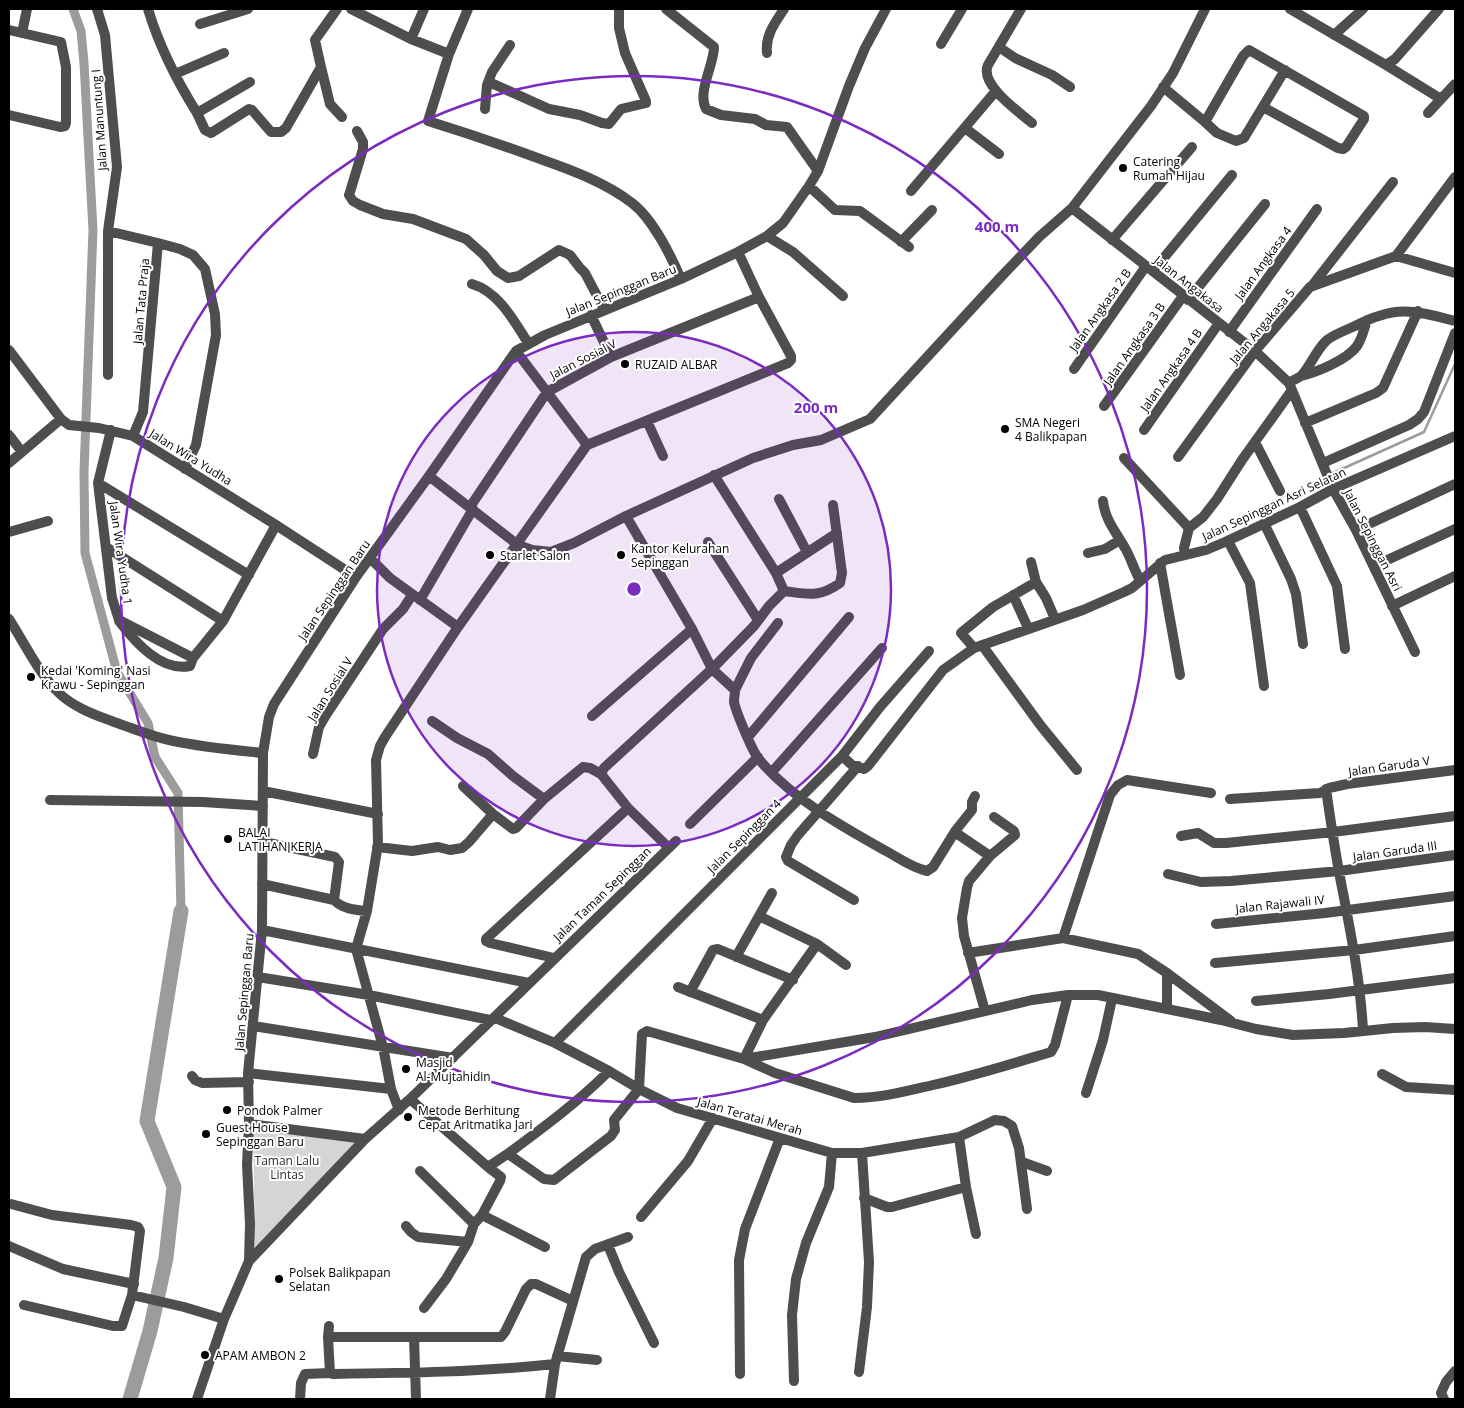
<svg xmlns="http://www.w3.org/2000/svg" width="1464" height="1408" font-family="'Open Sans',sans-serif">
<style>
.green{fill:#d5d5d5}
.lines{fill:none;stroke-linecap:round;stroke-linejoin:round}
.stream{stroke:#9c9c9c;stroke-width:2.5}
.canal{stroke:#9c9c9c;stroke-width:9}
.river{stroke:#9c9c9c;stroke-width:15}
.minor{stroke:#4e4e4e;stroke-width:10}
.ring{fill:none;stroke:#7b2cbf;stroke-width:2.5}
.poi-dot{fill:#000;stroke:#fff;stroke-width:2}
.labels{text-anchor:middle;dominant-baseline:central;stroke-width:4;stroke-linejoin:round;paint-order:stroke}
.street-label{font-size:12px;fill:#000;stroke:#fff}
.poi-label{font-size:12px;fill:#000;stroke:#fff;text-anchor:start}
.park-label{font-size:12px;fill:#2c2c2c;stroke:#fff}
.centre{fill:#7b2cbf;stroke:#fff;stroke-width:2.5}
.ring-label{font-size:15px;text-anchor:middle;font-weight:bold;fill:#7b2cbf;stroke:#fff;stroke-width:4;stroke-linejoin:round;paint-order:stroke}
</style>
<rect width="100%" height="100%" fill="#fff"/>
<path class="green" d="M253,1128L355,1142L255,1249Z"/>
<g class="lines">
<path class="stream" d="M1333,473L1424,432L1455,364"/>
<path class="canal" d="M73,9L81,31L84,63L93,230L84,472L85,553L117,672L148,723L155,757L178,793L181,911"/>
<path class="river" d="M130,1399L150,1331L166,1258L174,1187L147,1121L181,911"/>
<path class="minor" d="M97,9L105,35L117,167L108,231V375
M148,9C159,46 177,81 197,113L250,82
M351,9L411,39L449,54
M468,9L449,54L428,121C467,133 505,146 543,160C574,171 606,183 632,203C652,218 671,256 681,279
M666,9L714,47C714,65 697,92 706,109L721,115L755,119L766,125L787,127L818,171
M1021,9L988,65C979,84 1019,112 1032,123
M1290,9L1386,65L1395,59L1439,9
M200,24L248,9
M9,30L61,42L66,67V123L65,126L60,127L9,115
M22,33L27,9
M1334,35L1363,9
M411,39L424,9
M941,44L962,9
M999,47L1015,58L1052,75L1070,87
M767,53C765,35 775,23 784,9
M1386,65L1441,99
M321,67L330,104L342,117
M175,74L224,53
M489,82L549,109L580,115L602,123L609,124L621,109L646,103V101L625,53L619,28V9
M1163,87L1205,122L1243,56L1249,50L1364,116V119L1346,147L1343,149L1338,148L1263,107
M485,109L487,85L492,72L510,45
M197,113L205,130L211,133L249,109L252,110L271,132H281L286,128L321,67L315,40L337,9
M1428,113L1455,84
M1205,122L1217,133L1236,141L1244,138L1285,70
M965,128L999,154
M357,131L363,142V149L350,192L349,195L353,201L360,205L383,214L413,219L466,239L484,255L497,271L508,278L519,276L559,250L570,255L580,268L585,273L604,309
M809,186L835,210L860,211L909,247
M911,191L995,92
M1072,208L1255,351L1289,383L1333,489L1356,530L1415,652
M108,231L158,243L143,412L133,436
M767,236L793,252L843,296
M1112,240L1192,147
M901,242L932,210
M158,243L180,249L193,255L205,269L215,314L216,335L196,445L185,469
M1396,256L1455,177
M1153,271L1232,175
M472,284C499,292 514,321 528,343
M1311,287L1393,182
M1188,300L1265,204
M591,315L611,357
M1229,332L1317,209
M9,350L61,419
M516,351L587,445
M1074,369L1146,266
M1301,376C1317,372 1347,360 1357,346C1362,339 1364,329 1367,320
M1289,383C1293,380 1299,378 1302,375C1311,365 1316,350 1327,340C1335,334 1346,330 1355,326C1396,305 1412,310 1455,321
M1104,406L1183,296
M647,421L663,456
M1305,423L1376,393L1383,388L1418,311
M111,430L98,483L112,598L119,620L193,658L223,621L276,525
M1144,430L1219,323
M9,435L22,452
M1255,442L1280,491
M1178,457L1255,351L1310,287L1396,256L1455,273
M1124,458L1189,528
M9,463L61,419L69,425L99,428L133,436L276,525L356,577
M1323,463L1409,425L1418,419L1424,412L1455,333
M714,475L776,573L784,591
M429,476L518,545L532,550L551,552L574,543L626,516L753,458L793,445L821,440L870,419L999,279L1039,237L1072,208L1151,106L1173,73L1205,9
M98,483L249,575
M779,499L807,552
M1103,501C1105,520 1116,532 1125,548C1131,558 1134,570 1140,580
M833,505L842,573L840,583C819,598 808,594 784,591L769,606L754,626L712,669L735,690C735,694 734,698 734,702C736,712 752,750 758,758C789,797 843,827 886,851C899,858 912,868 927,871L933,867L956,830L972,810V802L975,796
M470,507L547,392L611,357L759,297
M1300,507L1337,586L1345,649
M626,516L692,629L712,669L604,768L601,774L628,808L669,848
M1264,523L1291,579L1296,594L1303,644
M1356,530L1455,484
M9,532L48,521
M1228,541L1250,583L1264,686
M708,542L758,620
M106,547L223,621
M1088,553L1105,549L1120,540
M1185,555L1184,548L1189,528L1203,517L1217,499L1242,460L1292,390
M370,558L390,578L458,627L587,445L788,363L791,360V356L759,297L738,252
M1031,562L1036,582L1046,598L1055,619
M1160,563L1180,675
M1374,566L1455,529
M776,573L837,533
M1013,595L1028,628
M420,600L473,509
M1392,606L1455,576
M9,619C25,644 39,674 60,694C75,708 96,715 114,722C132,728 150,736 169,740C200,747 231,750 263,753
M119,621C135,642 161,672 190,666L193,658
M982,645L1041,726L1077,770
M974,648L961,633L993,607L1036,582
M735,690L751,658L778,623
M592,716L692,629
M432,721L457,738L488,754L513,776L544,799L583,767L590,768L601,774
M748,737L849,617
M313,754L319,727L326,715L383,629L403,609L412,595
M842,756L852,765L864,769L868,766L943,670L974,648L1083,610L1124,592L1132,588L1165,560L1206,550L1225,542L1300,507L1333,489L1455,436
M772,772L882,648
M463,786L493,814L513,829L516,828L544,799
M1326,789C1330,817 1334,844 1339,872C1349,924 1360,976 1363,1030
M263,791L378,814
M1230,799L1320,793L1329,788L1347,784L1455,770
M50,800L203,802L263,806
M690,824L758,757
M956,830L959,835L990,856
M1181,836L1198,833L1214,843H1226L1333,832L1455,816
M264,842L335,857L339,862L334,900C342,909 356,910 367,911
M377,847L412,851L438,847L450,850L462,848L469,842L493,814
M1168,874L1201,882L1231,881L1339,871L1455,855
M262,884L334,900
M854,900L788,861L786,857L791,845L798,835L858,766
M759,916L817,944L846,965
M1216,924L1325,913L1455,896
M262,930L529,983
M1063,938L1138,954L1167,973L1231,1021
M817,944L763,1020L744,1059L775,1073L854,1098C881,1098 907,1091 933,1085C973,1076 1011,1064 1051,1052L1055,1045L1068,995
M968,953L1063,938L1110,795L1118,785L1127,780L1211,793
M736,957L772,893
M554,958L490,943L486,941V939L628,808
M1215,963L1354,950L1455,936
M258,977L369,995L490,1020
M678,987L763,1020
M690,992L713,950L718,949L793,980
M1256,1001L1329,994L1455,978
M1167,1009V973
M985,1011L964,936L962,918L967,888L969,881L990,856L1015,835L1014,831L994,817
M495,1018L555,1043L609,1071L639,1089L677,1108L832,1153H862L959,1137L995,1120L1004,1121L1012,1126L1019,1148L1027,1209
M253,1026L453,1058
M555,1043L842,756L880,707L929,651
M609,1071C578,1102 544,1127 509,1153L511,1156L544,1179L554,1180L611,1136L615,1130L614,1120L639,1089L642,1034L647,1031L744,1059L875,1037L1032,1000L1068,995H1098L1221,1020L1256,1029L1293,1035L1344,1033L1393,1028L1425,1027L1455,1029
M248,1073L391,1089
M1382,1074L1406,1087L1455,1090
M192,1076L195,1080L202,1083L249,1082
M1086,1093L1103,1040L1112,999
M410,1099L488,1167L509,1153
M399,1110L391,1089L383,1047L356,949L367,911L378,844L376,760L380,746L385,737L458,627
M249,1124L365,1139
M959,1137L966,1187L976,1234
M1022,1162L1047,1171
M420,1171L474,1224
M864,1198L887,1207H892L966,1187
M11,1204L52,1215L131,1225L138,1227L140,1231L132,1295L122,1326H113L24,1305
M482,1215L545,1247
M641,1217L688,1161L713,1118
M406,1226L411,1232L418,1237L468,1242
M608,1245L619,1272L654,1343
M9,1246L63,1269L134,1284
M249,1261L365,1139L410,1099L676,841
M132,1295L184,1307L224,1319
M424,1308L446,1279L468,1242L474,1224L482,1215L500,1181L501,1177L488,1167
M329,1326L328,1337L330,1373L333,1374C408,1373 480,1372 555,1364
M328,1337H501L505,1332L526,1289L531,1284H536L573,1301
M414,1337L416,1399
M557,1356L597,1360
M859,1372L867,1307L869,1262L862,1153
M740,1374L739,1260L745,1229L780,1138
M794,1381L792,1315L796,1279L806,1243L829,1187L832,1153
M197,1399L224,1319L249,1261L250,1224L247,1165L249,1124L248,1073L262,930L263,753L269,717L274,704L356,577L429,476L516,351L545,335L681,279L738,252L767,236L783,223L809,186L818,171L849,86L865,48L886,9
M300,1399L301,1383L305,1374L330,1373
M550,1399L555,1364L586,1257L595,1249L628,1237
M1444,1399L1441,1393L1446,1382L1455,1371"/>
</g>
<circle cx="634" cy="589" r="257" fill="#7b2cbf" fill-opacity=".12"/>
<g class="ring">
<circle cx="634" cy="589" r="257"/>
<circle cx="634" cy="589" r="513"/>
</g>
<g class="poi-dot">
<circle cx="1123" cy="168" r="5"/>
<circle cx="625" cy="364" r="5"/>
<circle cx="1005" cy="429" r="5"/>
<circle cx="490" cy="555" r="5"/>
<circle cx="621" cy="555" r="5"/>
<circle cx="31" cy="677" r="5"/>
<circle cx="228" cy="839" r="5"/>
<circle cx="406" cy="1069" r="5"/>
<circle cx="227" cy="1110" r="5"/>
<circle cx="408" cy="1117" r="5"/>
<circle cx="206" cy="1134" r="5"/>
<circle cx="279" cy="1279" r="5"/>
<circle cx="205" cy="1355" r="5"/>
</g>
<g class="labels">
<g class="street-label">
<text transform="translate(99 120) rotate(-94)">Jalan Manuntung I</text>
<text transform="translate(1263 263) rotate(-54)">Jalan Angkasa 4</text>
<text transform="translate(1189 284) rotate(38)">Jalan Angakasa</text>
<text transform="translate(621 290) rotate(-22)">Jalan Sepinggan Baru</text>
<text transform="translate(141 301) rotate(-85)">Jalan Tata Praja</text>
<text transform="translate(1100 310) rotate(-55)">Jalan Angkasa 2 B</text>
<text transform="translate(1262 326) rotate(-50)">Jalan Angakasa 5</text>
<text transform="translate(1134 344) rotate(-55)">Jalan Angkasa 3 B</text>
<text transform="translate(583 359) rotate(-27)">Jalan Sosial V</text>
<text transform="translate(1171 370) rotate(-55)">Jalan Angkasa 4 B</text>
<text transform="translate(191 457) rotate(32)">Jalan Wira Yudha</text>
<text transform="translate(1274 504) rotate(-25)">Jalan Sepinggan Asri Selatan</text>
<text transform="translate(1373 540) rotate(63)">Jalan Sepinggan Asri</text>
<text transform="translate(121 553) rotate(82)">Jalan Wira Yudha 1</text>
<text transform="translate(334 590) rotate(-56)">Jalan Sepinggan Baru</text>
<text transform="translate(330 689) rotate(-58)">Jalan Sosial V</text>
<text transform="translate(1389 766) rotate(-8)">Jalan Garuda V</text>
<text transform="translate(744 836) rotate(-45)">Jalan Sepinggan 4</text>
<text transform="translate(1395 851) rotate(-8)">Jalan Garuda III</text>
<text transform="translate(602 894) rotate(-44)">Jalan Taman Sepinggan</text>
<text transform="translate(1280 904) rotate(-6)">Jalan Rajawali IV</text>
<text transform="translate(244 992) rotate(-85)">Jalan Sepinggan Baru</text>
<text transform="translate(750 1116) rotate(16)">Jalan Teratai Merah</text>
</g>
<g class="poi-label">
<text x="1133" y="161">Catering<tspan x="1133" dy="14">Rumah Hijau</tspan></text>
<text x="635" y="364">RUZAID ALBAR</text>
<text x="1015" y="422">SMA Negeri<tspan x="1015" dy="14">4 Balikpapan</tspan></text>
<text x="631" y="548">Kantor Kelurahan<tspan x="631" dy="14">Sepinggan</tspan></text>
<text x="500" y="555">Starlet Salon</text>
<text x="41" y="670">Kedai 'Koming' Nasi<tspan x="41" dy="14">Krawu - Sepinggan</tspan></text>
<text x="238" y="832">BALAI<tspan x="238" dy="14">LATIHAN KERJA</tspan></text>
<text x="416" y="1062">Masjid<tspan x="416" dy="14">Al-Mujtahidin</tspan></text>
<text x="237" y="1110">Pondok Palmer</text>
<text x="418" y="1110">Metode Berhitung<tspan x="418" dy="14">Cepat Aritmatika Jari</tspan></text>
<text x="216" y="1127">Guest House<tspan x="216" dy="14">Sepinggan Baru</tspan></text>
<text x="289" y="1272">Polsek Balikpapan<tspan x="289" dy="14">Selatan</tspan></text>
<text x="215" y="1355">APAM AMBON 2</text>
</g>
<g class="park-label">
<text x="287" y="1160">Taman Lalu<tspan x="287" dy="14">Lintas</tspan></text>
</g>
</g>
<circle cx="634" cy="589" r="8" class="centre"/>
<g class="ring-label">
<text x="997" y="232">400 m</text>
<text x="816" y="413">200 m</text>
</g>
<rect width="1464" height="1408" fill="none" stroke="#000000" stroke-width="20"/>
</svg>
